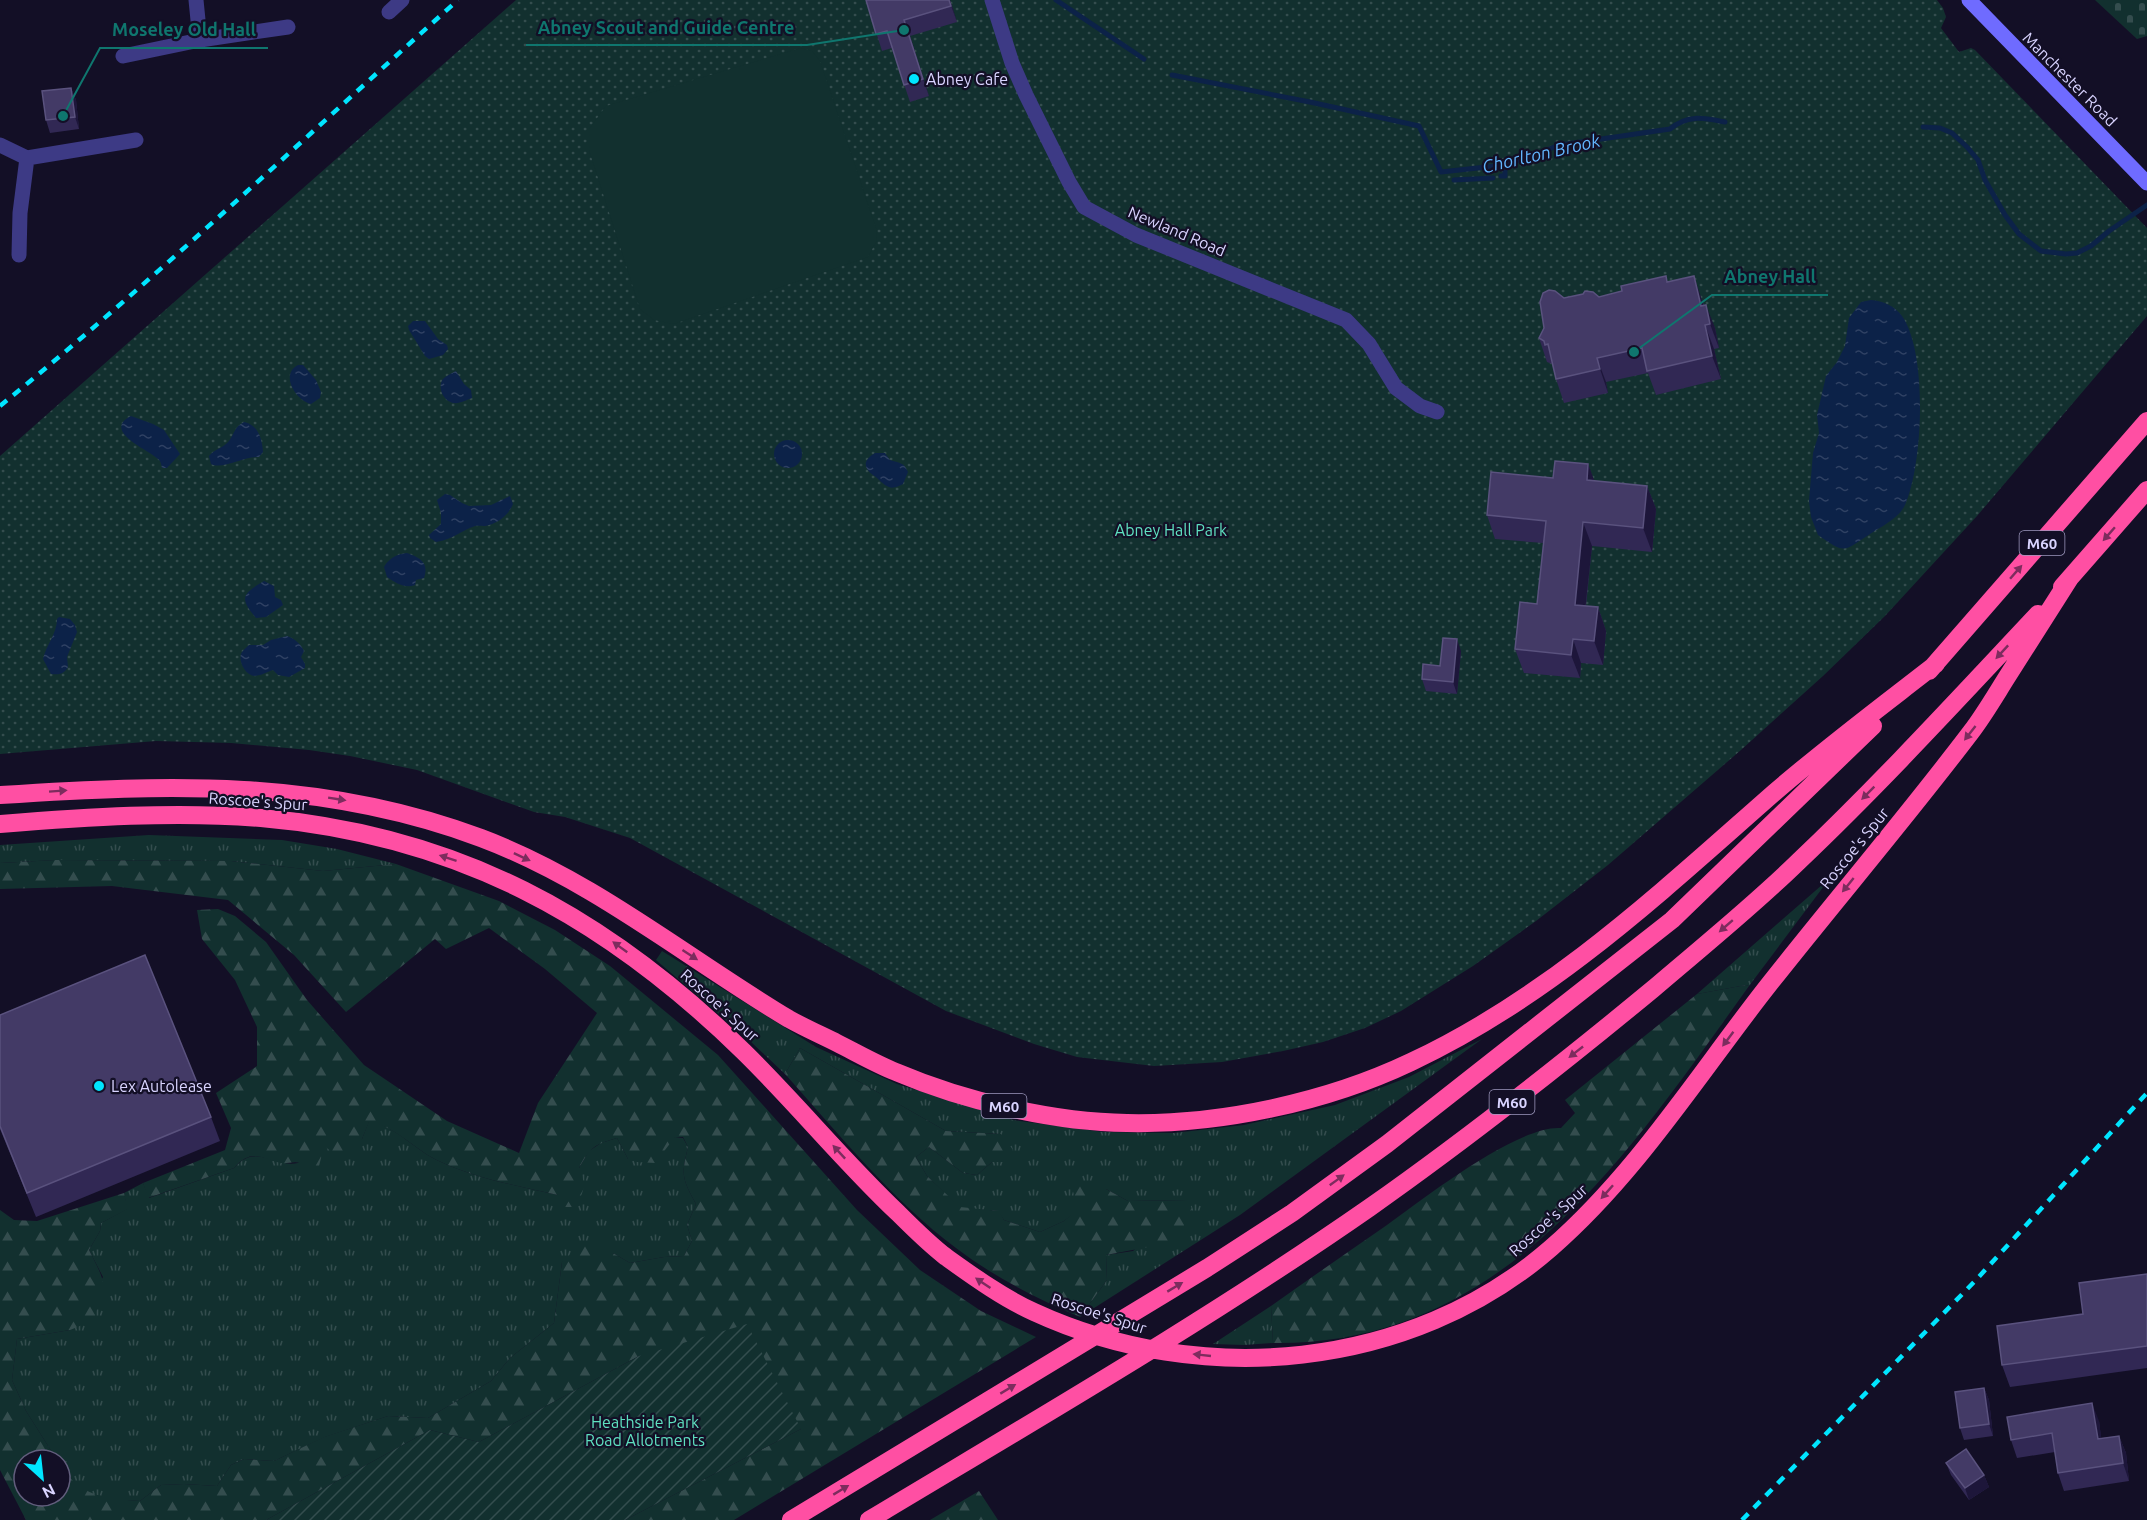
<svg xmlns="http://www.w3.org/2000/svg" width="2147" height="1520" font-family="Ubuntu,sans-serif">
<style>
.grass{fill:url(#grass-tufts)}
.forest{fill:url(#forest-firs)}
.cemetery{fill:url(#cemetery-stones)}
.park{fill:url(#park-dots)}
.garden{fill:url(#garden-furrows)}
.pitch{fill:#12302f}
.water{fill:url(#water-ripples)}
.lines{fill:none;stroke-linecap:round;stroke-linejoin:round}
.stream{stroke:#0c2248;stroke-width:5}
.minor{stroke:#3d3a85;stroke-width:15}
.secondary{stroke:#6f6bff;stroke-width:15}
.motorway{stroke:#ff4fa3;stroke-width:18}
.rail{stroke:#00e5ff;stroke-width:4.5;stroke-dasharray:9 8;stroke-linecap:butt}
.wall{fill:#312854}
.shaded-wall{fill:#1d163a}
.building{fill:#433a66;stroke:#5a527e;stroke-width:1.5}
.oneway{fill:#7d2c5e}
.poi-dot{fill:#00e5ff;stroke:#130f26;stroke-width:2}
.labels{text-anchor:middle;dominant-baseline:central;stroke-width:4.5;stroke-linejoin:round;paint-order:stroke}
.shield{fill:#130f26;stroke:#9e99be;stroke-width:1.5}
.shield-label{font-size:15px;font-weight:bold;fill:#d9d4ff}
.poi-label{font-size:16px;fill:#d9d4ff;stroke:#130f26;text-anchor:start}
.street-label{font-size:16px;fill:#d9d4ff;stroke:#130f26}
.park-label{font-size:16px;fill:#5fe0c0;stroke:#130f26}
.water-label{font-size:18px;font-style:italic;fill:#62b6ff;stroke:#130f26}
.leader{fill:none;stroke:#0f766e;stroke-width:2}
.callout-dot{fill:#0f766e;stroke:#130f26;stroke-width:2}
.callout-label{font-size:18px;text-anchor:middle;font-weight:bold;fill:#0f766e;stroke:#130f26;stroke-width:4.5;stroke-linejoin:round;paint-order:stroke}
</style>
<defs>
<pattern id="grass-tufts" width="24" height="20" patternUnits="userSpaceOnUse" patternTransform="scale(1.5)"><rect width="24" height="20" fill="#12302f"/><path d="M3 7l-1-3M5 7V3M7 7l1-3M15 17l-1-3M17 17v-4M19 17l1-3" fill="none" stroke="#344d4e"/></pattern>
<pattern id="forest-firs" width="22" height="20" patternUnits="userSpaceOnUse" patternTransform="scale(1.5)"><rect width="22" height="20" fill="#12302f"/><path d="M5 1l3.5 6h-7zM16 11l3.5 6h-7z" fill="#344d4e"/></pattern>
<pattern id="cemetery-stones" width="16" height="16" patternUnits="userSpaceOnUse" patternTransform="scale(1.5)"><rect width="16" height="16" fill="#12302f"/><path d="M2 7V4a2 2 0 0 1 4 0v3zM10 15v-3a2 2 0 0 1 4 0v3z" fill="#344d4e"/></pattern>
<pattern id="park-dots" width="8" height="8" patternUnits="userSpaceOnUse" patternTransform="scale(1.5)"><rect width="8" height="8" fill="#12302f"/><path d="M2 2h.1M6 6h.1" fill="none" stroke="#344d4e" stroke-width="1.8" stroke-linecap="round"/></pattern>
<pattern id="garden-furrows" width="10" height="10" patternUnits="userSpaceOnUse" patternTransform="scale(1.5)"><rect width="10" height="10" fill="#12302f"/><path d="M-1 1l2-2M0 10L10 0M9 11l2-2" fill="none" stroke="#344d4e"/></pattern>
<pattern id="water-ripples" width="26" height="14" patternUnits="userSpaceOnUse" patternTransform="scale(1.5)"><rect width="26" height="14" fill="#0c2248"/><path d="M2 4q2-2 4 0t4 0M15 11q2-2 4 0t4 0" fill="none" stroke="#2f4163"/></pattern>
</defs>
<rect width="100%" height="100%" fill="#130f26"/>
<path class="grass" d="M149,835L282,840L337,849L396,864L323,871L231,861L56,860L0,863V845Z
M1830,878L1749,986L1746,985L1697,994Z
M662,951L816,1047L897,1084L1013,1120L1103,1132L1174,1133L1244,1125L1335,1105L1409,1077L1482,1039L1240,1215L1080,1317L1107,1280L1106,1255L1133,1251L1188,1200L1128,1201L1106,1189L1064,1221L1040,1232L1004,1220L998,1211L960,1208L927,1176L916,1157L929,1147L963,1173L977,1175L992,1162L1001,1134L946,1131L800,1048L785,1074L749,1040L656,960Z
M369,1121C398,1127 415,1151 441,1162C478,1179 518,1186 558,1195L579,1168L589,1151L601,1143L617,1138L628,1159L675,1137L683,1138L688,1147C681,1176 682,1178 696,1204L687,1225L692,1241L684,1256L664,1257L630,1263L613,1253L562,1262L554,1323L510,1358L491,1381L428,1418L388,1416L325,1437L274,1461L244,1459L231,1465L217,1486L184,1484L161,1485L140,1501C129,1500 117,1501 106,1498C89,1495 60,1480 60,1460H57L26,1411L12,1380L17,1339L70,1330L103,1277L89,1250L100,1231L101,1223L127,1209L124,1193L143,1183L149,1198L234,1168C257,1142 272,1168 298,1163C309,1161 316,1148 325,1145C337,1141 351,1141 362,1139Z
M1271,1306L1273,1343L1244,1345L1213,1344Z"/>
<path class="forest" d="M56,860L231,861L323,871L396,864L499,901L555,930L610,966L718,1055L857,1210L920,1270L981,1311L1036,1337L734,1520H625L801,1429L639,1356L479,1442L430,1430L266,1520H26L0,1470V1210L14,1220L37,1221L124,1193L128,1209L101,1223L100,1231L89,1250C107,1285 108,1285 92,1321L70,1330L17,1339L12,1380L26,1411L57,1460H24V1496H60V1465C81,1497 104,1498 140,1501L161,1485L184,1484L217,1486L231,1465L244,1459L274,1461L324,1437L388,1416L428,1418L491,1381L510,1358L554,1323L562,1262L583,1243L606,1241L613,1253L630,1263L664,1257L684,1256L692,1241L687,1225L696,1204C682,1178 681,1176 688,1147L683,1137H675L655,1163L637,1162L628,1159L617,1138C593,1145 591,1147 579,1168C587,1184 584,1194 574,1207H563L558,1195C518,1186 478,1179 441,1162C415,1151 398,1127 369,1122L362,1139L340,1158L324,1146L318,1170C313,1168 306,1164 300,1163C294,1161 287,1164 281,1163C260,1158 252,1148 234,1168L148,1198L143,1183L225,1150L231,1128L216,1093L257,1066V1027L235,980L202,939L197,910L218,909L235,916L266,942L307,1000L364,1065L447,1121L519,1153L538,1103L597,1013L545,969L489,928L446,949L435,939L346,1012L294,955L228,900L112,886L0,889V863Z
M1746,985L1749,986C1629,1153 1504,1346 1273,1343L1271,1306C1309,1279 1348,1252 1387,1225C1424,1198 1518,1125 1561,1128L1575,1113L1565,1100L1697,994Z
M800,1048L946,1131L1001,1134L1013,1150L1006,1162H992L977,1175L963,1173L929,1147L916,1157L927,1176L960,1207L999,1211L1004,1220L1040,1232L1064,1221L1078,1209L1072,1188L1088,1184L1106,1189L1128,1201L1188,1200L1192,1209L1177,1240L1159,1245L1106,1255L1107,1280L1080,1317C1036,1298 994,1277 956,1248C894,1202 837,1132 785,1074Z
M979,1491L998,1520H930Z"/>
<path class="cemetery" d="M2095,0H2147V36L2137,39Z"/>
<path class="park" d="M516,0H1937L1943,8L1946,17L1941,28L1959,52L1971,48L1975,50L2147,228V316L1977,516L1885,616L1823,676L1741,750L1608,865L1536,921L1473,966L1401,1011L1365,1028L1323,1042L1283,1051L1222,1062L1154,1066L1077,1057L1034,1044L946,1011L630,838L565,817L534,812L417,770L350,756L309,750L231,743L156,741L0,754V456Z"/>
<path class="garden" d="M747,1324L801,1429L625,1520H266L430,1430L479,1442L639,1356Z"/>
<path class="pitch" d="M801,48L812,51L820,61L877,231L876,242L868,257L674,324L654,320L640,309L589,150V129L606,106Z"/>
<path class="water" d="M1871,300C1883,301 1895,306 1902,316C1928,353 1923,465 1905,505C1899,518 1881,527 1870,534C1844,551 1846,555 1818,535L1811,517L1809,501L1813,453L1819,433L1817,415L1826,376L1837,362L1845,346L1849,318L1861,302Z
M413,321H425L438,339L447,345L448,349L443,355L429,359L425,356L409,330L408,326Z
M298,365H303L316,380L321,392L320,398L311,404C295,400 280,374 298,365Z
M456,371L464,384L471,390L472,398C466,400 460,404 453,403C443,401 437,387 443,379C446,376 452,373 456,371Z
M131,416L153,424L164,430L180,454L167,468H162C161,464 161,461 158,459C149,450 101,431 131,416Z
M244,422C258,425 262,438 263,452L259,457C245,456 222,470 211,464L209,456C214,449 224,448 229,441C235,433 234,427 244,422Z
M774 454a14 14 0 1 1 28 0a14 14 0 1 1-28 0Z
M875,453H885L890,460C899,463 904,462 908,472L903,484C899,486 893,489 889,487C883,485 878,478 873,475C863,468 863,460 875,453Z
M445,494L450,495L462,503L469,506L491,505L510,496L513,504C509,514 500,522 489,525C484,527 480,525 475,526C460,531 454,539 436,542L430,538L429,535L441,524V513L437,500Z
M407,553C421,558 429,563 424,578L416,580L415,585C405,589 396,583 387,577L384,567C389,558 397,554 407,553Z
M264,581L274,586L275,597L281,600L283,605L266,617L256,618C239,598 242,594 264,581Z
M59,617L70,619L75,625L77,632L67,657L68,667C64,674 59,675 51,674L43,659C46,645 57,634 57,619Z
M287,636C294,638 301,644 304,651L301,657L305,664V668L289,677L278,675L273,670C267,672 260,676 254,676C245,675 237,660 242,652C244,649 247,647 249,645H263L271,640Z"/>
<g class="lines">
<path class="stream" d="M1056,0L1144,59
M1172,75L1310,102L1419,126L1441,172L1505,165L1560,145L1670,129C1688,114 1704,118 1725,122
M1923,127L1940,128L1952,133L1967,147L1978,160L1985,180L2005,215L2019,234L2041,251L2066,254L2077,253L2091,246L2109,231L2147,205
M1501,176H1505V165
M1454,180L1493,178"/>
<path class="minor" d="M196,0L200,40
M992,0L1012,63L1026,95L1069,182L1084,207L1136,235L1346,320L1369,344L1396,388L1420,406L1437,412
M389,12L402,0
M123,56L200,40L288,27
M0,145L27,158L136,140
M19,255L20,213L27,158"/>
<path class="secondary" d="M1969,0L2147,183"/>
<path class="motorway" d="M2062,587L2147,490
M1929,671L2147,421
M0,795C169,784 320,778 481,838C593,880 687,958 789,1019C805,1028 821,1035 837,1043C857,1053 876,1064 896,1072C964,1101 1053,1122 1127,1123C1220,1125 1327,1102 1411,1062C1550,997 1661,892 1775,792C1827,747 1882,706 1936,664
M0,824C85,817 176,811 261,818C457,835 605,916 744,1052C797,1104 844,1162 898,1213C913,1228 929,1244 946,1257C974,1277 1003,1298 1034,1312C1201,1389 1411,1370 1551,1248C1636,1174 1698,1075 1767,987C1834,902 1905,819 1971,732C1984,715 1995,696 2007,677C2028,644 2049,611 2070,578
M791,1520L1207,1268L1292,1213L1387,1144L1672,920L1873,726
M869,1520C1037,1419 1208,1320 1369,1208C1467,1139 1561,1065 1653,989C1702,947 1753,906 1799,861C1882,782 1959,698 2038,614"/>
<path class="rail" d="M0,406C158,277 306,136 458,0
M1742,1520L1975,1281L2147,1093"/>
</g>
<path class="wall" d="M866,0H950L957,22L910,36L929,96L910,102L892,48L882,51Z
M71,88L76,100L79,129L50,133L46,120Z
M1668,282L1702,300L1704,305L1715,328L1719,348L1714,349L1721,379L1656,395L1648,373L1606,382L1608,393L1564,403L1556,379L1552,364L1547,362L1539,338L1564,298L1599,297Z
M1588,464L1594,481L1647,486L1656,509L1652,552L1592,546L1586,606L1598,607L1606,631L1603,665L1581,663L1580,678L1524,673L1515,649L1537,604L1543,543L1495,539L1487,515L1553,478Z
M1461,651L1457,694L1426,691L1422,679Z
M0,1015L211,1117L220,1141L36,1217L0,1129Z
M2147,1274V1368L2010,1387L2002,1365Z
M1984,1388L1989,1400L1993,1436L1964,1440L1960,1428Z
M2099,1421L2101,1438L2119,1436L2126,1453L2129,1481L2064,1491L2058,1473L2055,1452L2017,1458L2011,1440Z
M1946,1463L1984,1475L1989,1487L1969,1500L1951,1475Z"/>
<path class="shaded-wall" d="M949,0H950L957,22Z
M904,20L910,36L929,96L923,79Z
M71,88L76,100L79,129L75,117Z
M1694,276L1702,300L1708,325L1701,306Z
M1706,305L1715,328L1719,348L1710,324Z
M1705,325L1714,349L1721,379L1712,356Z
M1597,358L1606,382L1608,393L1600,369Z
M1588,464L1597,488L1587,480Z
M1647,486L1656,509L1652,552L1643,528Z
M1583,522L1592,546L1583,629L1575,605Z
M1598,607L1606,631L1603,665L1594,641Z
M1457,639L1461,651L1457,694L1453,682Z
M1573,639L1581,663L1580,678L1571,655Z
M1984,1388L1989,1400L1993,1436L1989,1424Z
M2092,1403L2099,1421L2104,1457L2098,1439Z
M2119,1436L2126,1453L2129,1481L2123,1463Z
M1984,1475L1989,1487L1969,1500L1965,1488Z"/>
<path class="building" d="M866,0H949L951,6L904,20L923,79L904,85L887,31L876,34Z
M71,88L75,117L46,120L42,91Z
M1666,276L1667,282L1694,276L1701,306L1706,305L1710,324L1705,325L1712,356L1647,371L1642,348L1597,358L1600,369L1556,379L1548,344L1545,345L1544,341L1539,338L1544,328L1540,302L1543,293L1549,290L1555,291L1564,298L1583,294L1585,291L1593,292L1599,297L1622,291L1621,286Z
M1555,461L1588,464L1587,480L1647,486L1643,528L1583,522L1575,605L1598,607L1594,641L1573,639L1571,655L1515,649L1520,602L1537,604L1546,521L1487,515L1491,472L1553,478Z
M1443,638L1457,639L1453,682L1422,679L1423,664L1440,666Z
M145,955L211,1117L27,1193L0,1126V1015Z
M2147,1274V1346L2002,1365L1997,1326L2083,1314L2079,1283Z
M1984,1388L1989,1424L1960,1428L1955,1392Z
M2092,1403L2098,1439L2119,1436L2123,1463L2058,1473L2052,1433L2011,1440L2007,1417Z
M1966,1449L1984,1475L1965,1488L1946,1463Z"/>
<defs><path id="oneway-solid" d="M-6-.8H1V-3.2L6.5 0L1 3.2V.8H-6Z" transform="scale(1.5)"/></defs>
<g class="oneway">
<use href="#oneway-solid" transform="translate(2109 534) rotate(131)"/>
<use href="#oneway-solid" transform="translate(2016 572) rotate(-49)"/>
<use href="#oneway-solid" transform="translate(2002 652) rotate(133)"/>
<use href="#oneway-solid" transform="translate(1970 733) rotate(128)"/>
<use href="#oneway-solid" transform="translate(58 791) rotate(-4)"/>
<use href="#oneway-solid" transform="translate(1868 793) rotate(135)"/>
<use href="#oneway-solid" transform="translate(337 799) rotate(9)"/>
<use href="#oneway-solid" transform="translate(522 857) rotate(25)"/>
<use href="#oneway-solid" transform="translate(448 858) rotate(-162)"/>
<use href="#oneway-solid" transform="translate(1848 885) rotate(129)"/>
<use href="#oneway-solid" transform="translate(1726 926) rotate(139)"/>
<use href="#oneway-solid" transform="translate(620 947) rotate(-144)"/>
<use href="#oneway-solid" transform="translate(690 955) rotate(33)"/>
<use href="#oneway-solid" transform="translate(1728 1039) rotate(127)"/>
<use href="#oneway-solid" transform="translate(1576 1052) rotate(142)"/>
<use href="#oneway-solid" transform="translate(839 1152) rotate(-133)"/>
<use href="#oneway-solid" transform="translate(1337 1180) rotate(-36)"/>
<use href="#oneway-solid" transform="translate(1607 1192) rotate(132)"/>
<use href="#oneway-solid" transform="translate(983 1283) rotate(-146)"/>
<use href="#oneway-solid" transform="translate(1175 1287) rotate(-31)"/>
<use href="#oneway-solid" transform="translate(1202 1355) rotate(-174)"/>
<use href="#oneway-solid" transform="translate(1008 1389) rotate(-31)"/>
<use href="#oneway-solid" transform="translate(841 1490) rotate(-31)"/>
</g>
<g class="poi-dot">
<circle cx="914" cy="79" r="6"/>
<circle cx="99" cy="1086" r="6"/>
</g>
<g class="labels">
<g class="shield">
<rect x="2019.5" y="531" width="45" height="24" rx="4.5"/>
<rect x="1489.5" y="1090" width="45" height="24" rx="4.5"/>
<rect x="981.5" y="1094" width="45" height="24" rx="4.5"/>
</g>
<g class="shield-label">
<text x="2042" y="543">M60</text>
<text x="1512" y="1102">M60</text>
<text x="1004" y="1106">M60</text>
</g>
<g class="poi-label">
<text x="926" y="79">Abney Cafe</text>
<text x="111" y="1086">Lex Autolease</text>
</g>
<g class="street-label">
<text transform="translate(2070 79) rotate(45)">Manchester Road</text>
<text transform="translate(1177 231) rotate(23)">Newland Road</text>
<text transform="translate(258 801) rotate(4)">Roscoe's Spur</text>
<text transform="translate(1854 848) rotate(-51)">Roscoe's Spur</text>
<text transform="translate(720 1005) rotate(42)">Roscoe's Spur</text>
<text transform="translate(1548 1220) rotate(-42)">Roscoe's Spur</text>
<text transform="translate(1099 1313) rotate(18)">Roscoe's Spur</text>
</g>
<g class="park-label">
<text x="1171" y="530">Abney Hall Park</text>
<text x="645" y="1422">Heathside Park<tspan x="645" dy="18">Road Allotments</tspan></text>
</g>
<g class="water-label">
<text transform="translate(1541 153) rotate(-13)">Chorlton Brook</text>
</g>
</g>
<path class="leader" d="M904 30L807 45H526M63 116L100 48H268M1634 352L1712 295H1828"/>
<g class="callout-dot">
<circle cx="904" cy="30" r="6"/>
<circle cx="63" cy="116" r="6"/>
<circle cx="1634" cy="352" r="6"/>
</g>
<g class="callout-label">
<text x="666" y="34">Abney Scout and Guide Centre</text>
<text x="184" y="36">Moseley Old Hall</text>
<text x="1770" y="283">Abney Hall</text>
</g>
<g transform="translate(42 1478) rotate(153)"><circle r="28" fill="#130f26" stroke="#625e7d" stroke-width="1.5"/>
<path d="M0-4.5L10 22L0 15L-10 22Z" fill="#00e5ff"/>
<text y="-9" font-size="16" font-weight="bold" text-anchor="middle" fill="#d9d4ff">N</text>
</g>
</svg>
